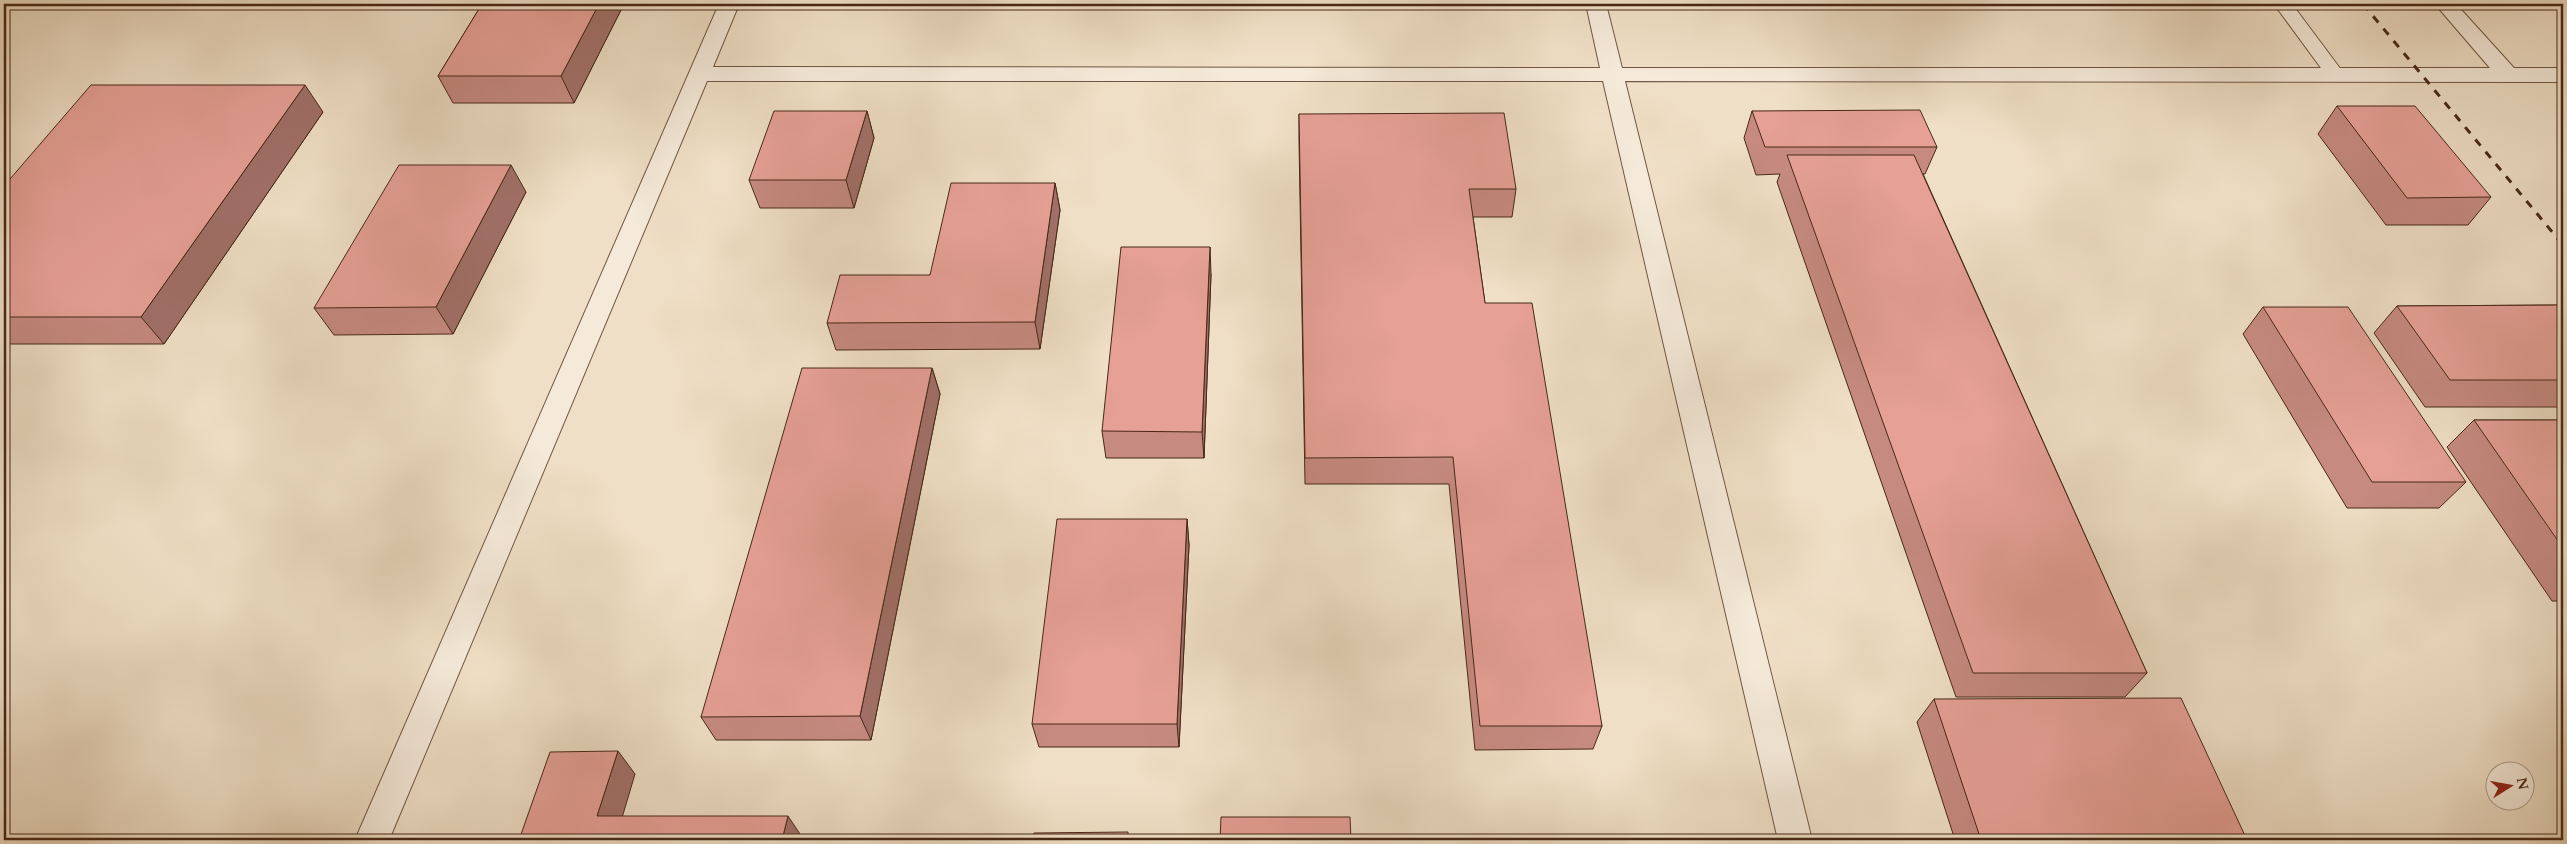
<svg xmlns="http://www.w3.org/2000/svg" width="2567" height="844" font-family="Cardo,serif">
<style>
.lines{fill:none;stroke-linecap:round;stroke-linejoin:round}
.service-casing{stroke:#715642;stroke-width:2}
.minor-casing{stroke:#715642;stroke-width:2}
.service{fill:#f5eada;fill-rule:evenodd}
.minor{fill:#f5eada;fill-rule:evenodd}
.rail{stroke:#472816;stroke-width:3;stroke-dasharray:8 8;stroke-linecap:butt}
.wall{fill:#c68a81;stroke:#472816}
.shaded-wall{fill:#a17069;stroke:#472816}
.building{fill:#e6a096;stroke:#472816}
</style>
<rect width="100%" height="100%" fill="#efdfc6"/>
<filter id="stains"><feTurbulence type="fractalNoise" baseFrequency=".004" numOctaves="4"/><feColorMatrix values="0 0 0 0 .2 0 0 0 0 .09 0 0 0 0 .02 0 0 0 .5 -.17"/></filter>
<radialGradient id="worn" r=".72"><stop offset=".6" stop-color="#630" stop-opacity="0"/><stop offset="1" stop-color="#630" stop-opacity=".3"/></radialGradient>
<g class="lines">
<g class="service-casing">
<path id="service" d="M2274,4H2292L2345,75L2343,79H2329Z"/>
</g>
<g class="minor-casing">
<path id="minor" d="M719,4H739L713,67L1600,68L1586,4H1606L1622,68H2490L2435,4H2456L2514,68H2563V82L1625,81L1812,840H1778L1603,81H707L389,840H355Z"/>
</g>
<use href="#service" class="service"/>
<use href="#minor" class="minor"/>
<path class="rail" d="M2363,4L2563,245"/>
</g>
<path class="wall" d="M482,4H624L574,103H453L438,76Z
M2337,106L2491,197L2468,225H2386L2318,134Z
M867,111L874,138L854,208H760L749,180Z
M1752,111L1937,147L1925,174H1923L2147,673L2125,697H1956L1777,182L1780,174L1756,175L1744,138Z
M323,112L164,344H4V186Z
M1299,114L1516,189L1512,217H1473L1485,303L1602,726L1593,749L1475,750L1449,484H1305L1299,141Z
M1055,183L1060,210L1040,349L836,350L827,323L930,275Z
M526,192L453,334L334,335L314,308Z
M1211,274L1204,458H1106L1102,431Z
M2563,305V407H2425L2374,333L2397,306Z
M2263,307L2466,482L2439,508H2347L2243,334Z
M932,368L940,394L871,740H716L701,717Z
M2474,420H2563V601H2552L2447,447Z
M1187,519L1189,545L1179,747H1039L1032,724Z
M1934,699L2247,840H1955L1917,722Z"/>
<path class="shaded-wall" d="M599,4H624L574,103L561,76Z
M305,85L323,112L164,344L141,317Z
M867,111L874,138L854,208L846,180Z
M511,165L526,192L453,334L436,307Z
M1055,183L1060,210L1040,349L1035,322Z
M1210,247L1211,274L1204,458L1202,432Z
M932,368L940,394L871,740L860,716Z
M1187,519L1189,545L1179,747L1177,724Z
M618,751L635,774L616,838L597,816Z
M788,816L802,837L801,840H782Z"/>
<path class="building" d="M482,4H599L561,76H438Z
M91,85H305L141,317H4V186Z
M2337,106H2415L2491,197L2407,198Z
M1920,110L1937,147H1765L1752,111Z
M774,111H867L846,180H749Z
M1504,113L1516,189H1469L1485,303H1532L1602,726H1480L1453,457L1305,458L1299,114Z
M1787,155H1914L2147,673H1973Z
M399,165H511L436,307L314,308Z
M951,183H1055L1035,322L827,323L840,275H930Z
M1121,247H1210L1202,432L1102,431Z
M2563,305V380H2450L2397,306Z
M2263,307H2348L2466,482H2372Z
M802,368H932L860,716L701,717Z
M2474,420H2563V548Z
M1057,519H1187L1177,724H1032Z
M2181,698L2247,840H1981L1934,699Z
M618,751L597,816H788L782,840H519L550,752Z
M1221,817H1350L1351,840H1220Z
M1128,832V840H1033L1034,833Z"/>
<rect width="2567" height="844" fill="none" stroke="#efdfc6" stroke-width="20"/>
<rect x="5" y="5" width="2557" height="834" fill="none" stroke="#472816" stroke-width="2.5"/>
<rect x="10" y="10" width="2547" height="824" fill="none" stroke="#472816"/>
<g transform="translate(2510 786) rotate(79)"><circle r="24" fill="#f5eada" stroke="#af9c8c"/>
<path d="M0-4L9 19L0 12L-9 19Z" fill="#8f2418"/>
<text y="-8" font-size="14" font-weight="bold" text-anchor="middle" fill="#472816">N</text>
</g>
<rect width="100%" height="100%" filter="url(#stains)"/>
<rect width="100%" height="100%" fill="url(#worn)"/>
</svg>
